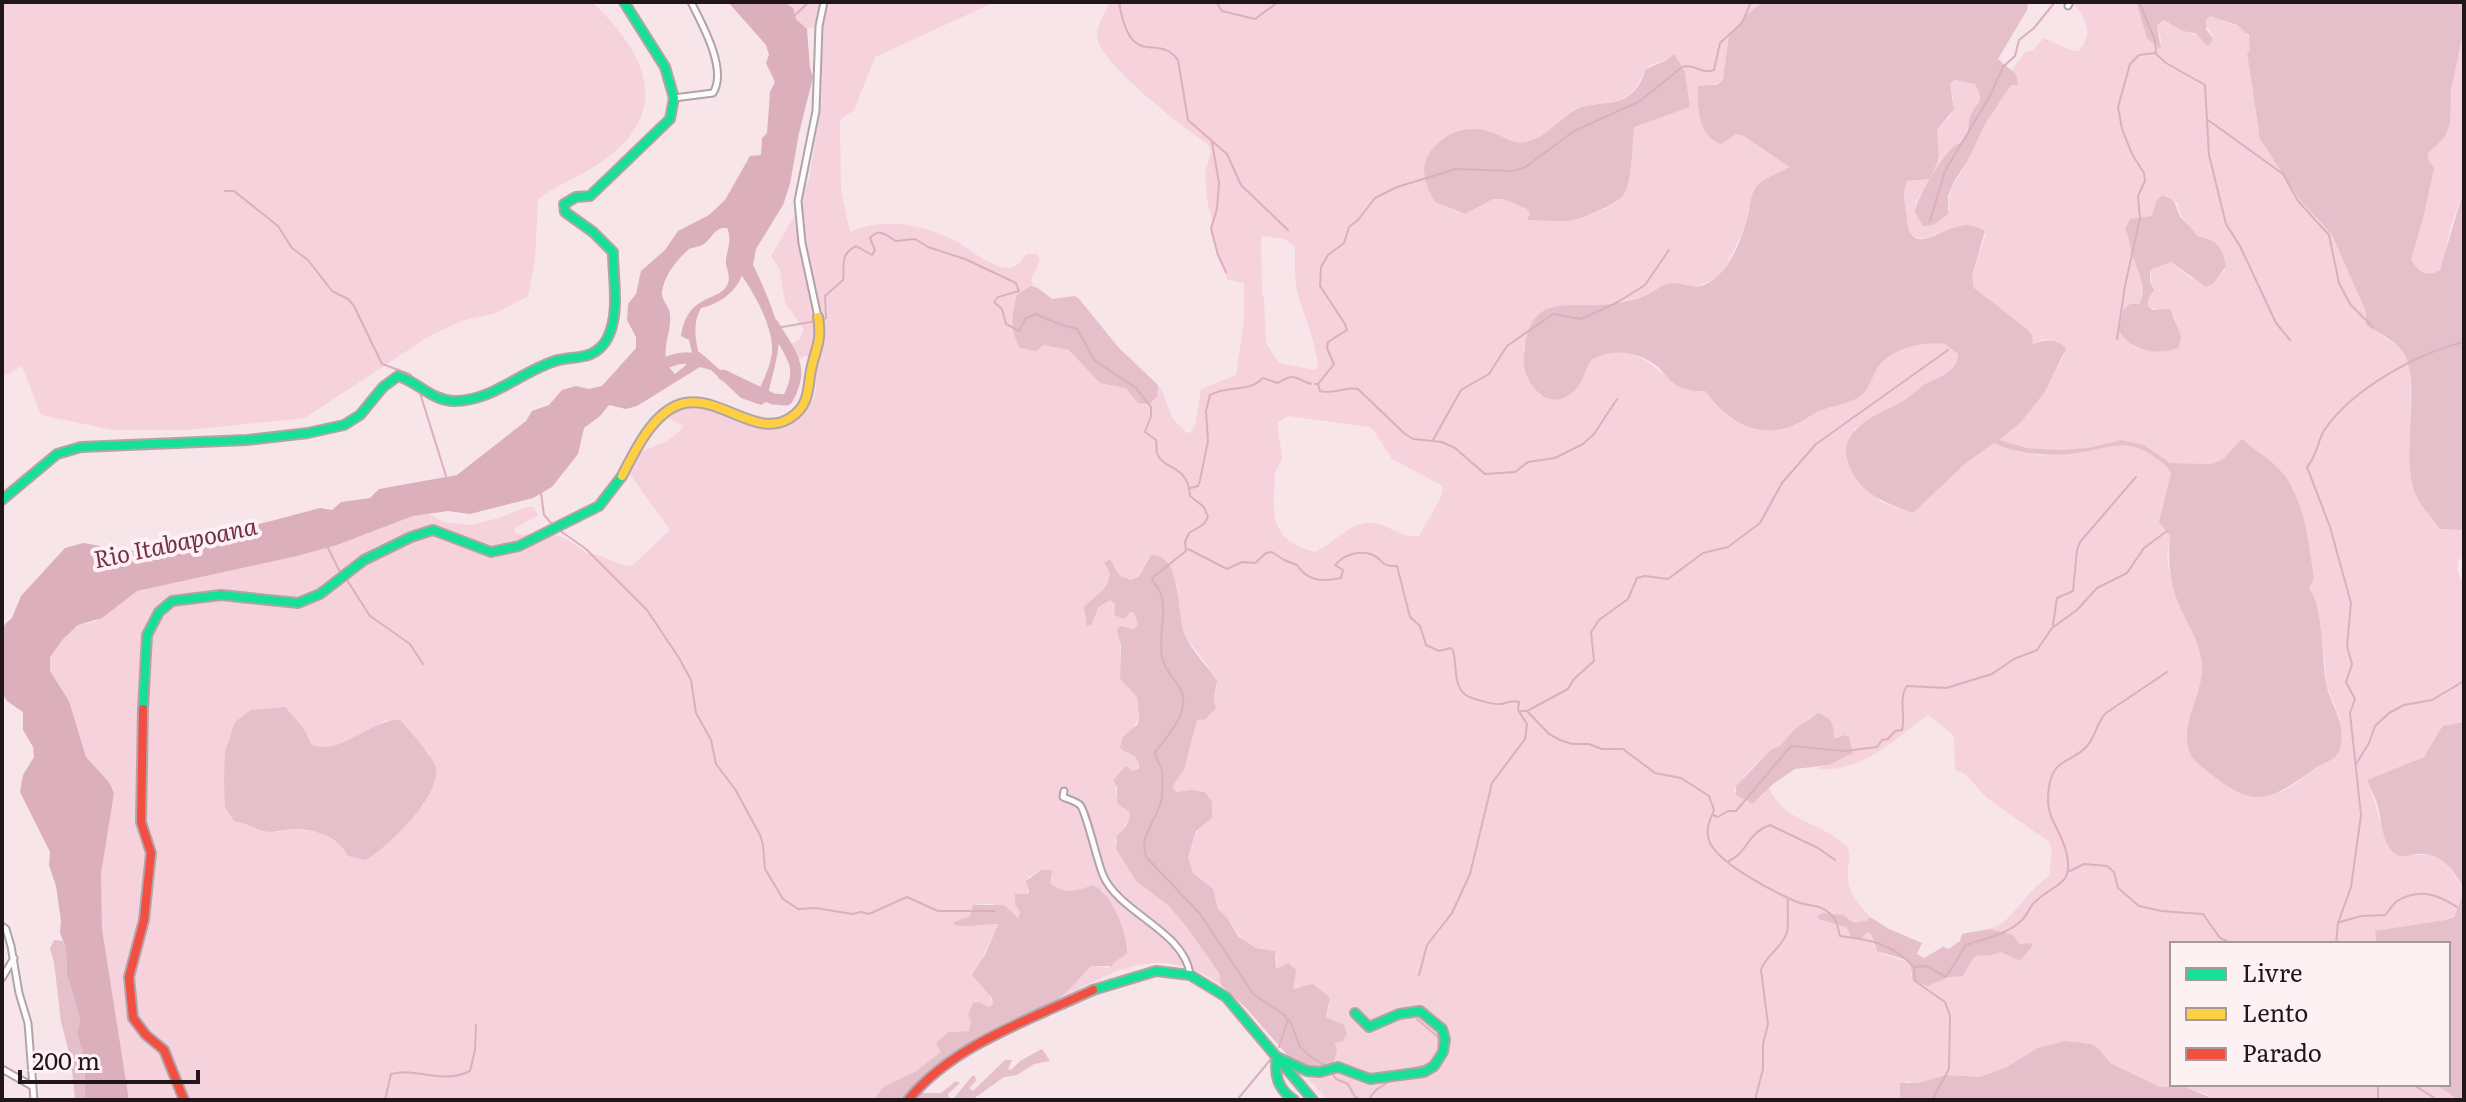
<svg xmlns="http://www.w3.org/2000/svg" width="2466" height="1102" font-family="Literata,serif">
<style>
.green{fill:#f6d2dc;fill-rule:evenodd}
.forest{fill:#e5bfca}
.water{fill:#dbb0bc;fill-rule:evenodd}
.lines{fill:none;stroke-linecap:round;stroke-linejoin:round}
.stream{stroke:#dbb0bc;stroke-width:2}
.river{stroke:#dbb0bc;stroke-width:11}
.street-casing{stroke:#b1a4a7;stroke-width:9}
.fast-casing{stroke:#b1a4a7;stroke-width:12}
.slow-casing{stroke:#b1a4a7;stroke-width:12}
.jam-casing{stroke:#b1a4a7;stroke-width:12}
.street{stroke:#fefbfc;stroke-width:5}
.fast{stroke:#16e098;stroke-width:8}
.slow{stroke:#ffcf43;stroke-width:8}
.jam{stroke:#f24e42;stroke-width:8}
.labels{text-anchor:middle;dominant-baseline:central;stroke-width:8;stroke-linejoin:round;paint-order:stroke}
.water-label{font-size:24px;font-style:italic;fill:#733148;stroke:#fef1f4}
</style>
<rect width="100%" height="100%" fill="#f7e5ea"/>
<path class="green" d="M2,2H592C643,50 674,107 607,158C586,174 560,183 538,199L535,259L528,296L496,313L464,320L431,335L305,418L187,430H113L41,415L22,366L2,377Z
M784,2H832L836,4L838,2H995L875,57L854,110L840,120L841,190L850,232C882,217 920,224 952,239C966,246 997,273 1013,267C1019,265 1023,259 1026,254H1037L1040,261L1031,279L1034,287L1031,286L1042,345L1069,350L1083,362L1097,380L1157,396L1158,385L1162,390L1172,418L1187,433L1191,432L1195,426L1201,389L1236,375L1244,322V283L1228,280L1217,255L1210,231L1213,221L1208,206L1205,174L1211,151L1207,143C1184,129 1099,62 1097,37C1096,25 1106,13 1109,2H1763L1746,15L1727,61L1723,80L1697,93L1698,113L1727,140L1736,134L1744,136L1789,167L1759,184L1751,201L1743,232L1722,273L1711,281L1694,287L1678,284L1645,296L1600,306L1529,328L1524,350L1538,394C1576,409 1575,384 1591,360C1647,330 1657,391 1705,391C1724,419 1754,439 1789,427C1800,424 1810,415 1822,410C1833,406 1853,403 1861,395C1872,385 1874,368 1885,359C1902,344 1943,334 1958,354L1956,365L1949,372L1922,386L1910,398L1854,429L1847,461L1854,475L1881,502L1913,513L1967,462L1994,443C2011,451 2031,456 2050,455C2085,453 2122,433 2154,456C2161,462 2168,465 2171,474L2161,525L2168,531L2170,535C2169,545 2166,556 2168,566C2174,598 2196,627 2202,659C2206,682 2192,708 2189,731C2186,751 2194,760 2209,772C2237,795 2258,806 2292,786C2306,777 2317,765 2333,759L2340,719L2326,683L2325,663L2315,601L2309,588L2314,579C2298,506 2307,487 2242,440L2223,459L2212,464L2170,463L2144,445L2121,440L2088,448L2058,450L2027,448L1998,440C2034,411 2043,392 2065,354L2059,342L2044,339L2033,344L1974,288L1972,276L1986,234C1957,207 1910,267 1907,219C1905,204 1902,196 1907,181L1928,179C1943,154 1938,156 1937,130L1951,115L1954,104L1950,84C1958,78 1965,83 1975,84L1981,96L1979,107L1970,117L1966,136L1949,151L1916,201L1915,212L1949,210C1947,190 1957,181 1966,164C1973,150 1977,135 1985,123C1996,107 2007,92 2016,75L2012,70L2025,52L2033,50L2044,38L2073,51H2078C2095,34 2086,18 2072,2H2136L2147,38L2162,43L2157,25L2164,20L2201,38L2213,35L2205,25L2206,20L2210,16L2245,29L2250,41V50L2247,53L2258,127L2265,148L2316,219L2332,235L2366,312V325L2400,348L2410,368L2412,477L2440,529L2464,530V556L2458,561L2457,570L2464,585V722L2444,726L2440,730L2424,757L2367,780C2376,801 2383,842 2397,855H2433L2446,862L2464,891L2454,916L2445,920L2376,931L2377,944H2172V1084H2436L2458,1100H2217L2204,1093L2169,1085L2160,1087L2110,1063L2098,1048L2091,1044L2065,1041L2037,1048L2007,1067L1980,1077L1946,1075L1918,1083L1906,1081L1900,1100H1328L1302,1072L1333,1067L1337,1050L1335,1042L1344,1025L1326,1017L1330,1005L1299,986L1293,989V982L1285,965L1281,969H1276L1277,958L1271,950C1246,947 1246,944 1232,925C1228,918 1222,915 1218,909C1214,881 1189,878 1188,861C1188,854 1192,848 1193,842C1196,832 1199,826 1208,822L1191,790L1176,792L1172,787L1184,770L1197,719H1207L1216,704L1214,698L1217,687L1209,668L1186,637L1181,625L1177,583L1161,558H1148L1139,575L1131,580L1120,576L1116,567L1104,565L1110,574C1105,593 1089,599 1085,619L1110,600L1115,604L1114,610L1136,614L1138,625L1134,629L1124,627L1120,639V679L1137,697L1139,715L1125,752L1138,759L1140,764L1136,770H1130L1126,767C1115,782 1109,800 1129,812L1130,816L1115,842L1116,849L1136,881L1169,906L1185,925L1219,973L1221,985C1160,941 1111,971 1054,1003L1091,965L1108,968L1128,949L1122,928L1103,890L1088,886C1076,895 1062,892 1050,883L1051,870H1041L1028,877V894H1016L1020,912L1018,918C997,905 1001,902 973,905L970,916L960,920L967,926L974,923H998L979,966L993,1005L968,1016L971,1022L969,1031L948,1032L937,1043L941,1052L916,1071L883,1087L877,1096L870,1100H129L102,929L101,874L114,793L109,782L86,757L69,701L50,671V657L63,639L78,625L94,622L137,591L297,556L337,545L413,516L429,514L443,522L471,525L499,518L526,507H533L538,515L514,529L516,534C526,536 533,533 543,534C560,534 575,542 586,553C604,554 615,565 632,566L670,530L629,473C633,441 665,453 683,426L663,415L685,404L774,428C803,423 822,401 814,369C813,365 810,361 809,357L805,356L792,363L788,346L800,339L804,329L785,303L780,270L771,256L795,215L809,179L822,101L821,24L807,29L795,18L793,8ZM1674,55L1685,72L1690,107L1634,127C1632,145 1633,181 1623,196C1619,203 1587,217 1579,219C1563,223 1544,220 1528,220L1530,214L1527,209L1504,199H1493L1465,214C1447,209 1431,201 1427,182L1462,130C1486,126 1500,143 1521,143C1544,142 1558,117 1578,108C1594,102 1610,106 1626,97C1638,90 1639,78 1647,68C1654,61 1667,62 1674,55ZM2167,196L2178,203C2179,218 2189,225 2197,236C2217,240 2226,247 2225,270L2214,283L2190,278L2171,262L2150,270L2153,294L2148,301V306L2174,316L2177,328L2137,348L2120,334L2130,304H2139C2148,289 2133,252 2128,235L2152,216L2156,201ZM1263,236L1284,239L1295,246C1295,262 1294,282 1299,298C1306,320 1316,344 1318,367L1315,370L1279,363L1266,343L1264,298L1262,294L1261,237ZM1288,416L1369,427L1374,431L1392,459L1443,486L1441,497L1419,536C1398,539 1386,520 1365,523C1346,526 1332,545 1315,552C1281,543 1272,528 1274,494C1275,487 1274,481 1275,475C1276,468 1280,464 1282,458C1283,455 1277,432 1278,422ZM1818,713C1833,718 1834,725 1834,739L1847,735L1852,753L1817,769C1863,773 1894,739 1928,715L1951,733L1954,738L1955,770L1965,774L1987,798L2049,842L2052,850L2049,875C2043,881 2035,887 2029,894C2016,908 2009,923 1989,929L2013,935L2018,944L2029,943L2033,947L2020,961L2001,952C1990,956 1979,952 1970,959C1959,984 1935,976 1911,975L1910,963L1883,954L1874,947L1871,934L1867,932L1861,939L1852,938L1846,927L1825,921L1843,915L1852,921H1866L1870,917C1861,906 1848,894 1848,878C1847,866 1852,857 1847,846C1838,840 1829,832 1819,828C1797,817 1780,812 1769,788L1758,800L1747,802L1734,791C1743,773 1764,757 1780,746C1794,737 1801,720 1818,713ZM385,720L411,732L419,745L430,753L424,804L392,837L344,847L319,832L293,829L277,832L246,823L225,807V752L304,729L312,745L325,749L339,745L372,730Z
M2464,28V189L2450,229L2443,266L2434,274C2421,272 2416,271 2411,259L2423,219L2428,153L2434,148L2450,101L2456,56Z"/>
<path class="forest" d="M1763,2H2028L2027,10L1998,59L2016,74L2018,85H2011L1985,124L1967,162L1955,180L1948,196V214L1933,225L1923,226L1915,212C1916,198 1941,159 1952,148C1956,144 1964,141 1966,136C1969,131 1968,123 1970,117C1976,101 1986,105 1975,84L1955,80L1950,84L1954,109L1937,130C1938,156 1943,154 1929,179L1907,181C1902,196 1905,204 1907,219C1910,258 1940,229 1961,226C1969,224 1978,227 1985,231L1972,276L1974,288L2028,330L2032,335L2033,344C2044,340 2057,337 2066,349L2044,393L2021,422L1999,440L2027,448L2058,450L2088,448L2121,440L2144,445L2170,463L2212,464L2223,459L2242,439C2253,449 2266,456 2277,467C2305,495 2308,541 2314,579L2309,588C2323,604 2322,661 2326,683C2329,699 2339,713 2341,729C2342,737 2342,747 2338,753C2334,761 2320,764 2313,770C2270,800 2256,810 2211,774C2204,768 2194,762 2190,753C2178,725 2205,692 2202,663C2200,643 2188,625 2180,607C2169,583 2168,561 2170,535L2159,522L2171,474C2168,465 2161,462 2153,456C2125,435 2100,452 2069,454C2043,456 2017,454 1994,443L1967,462L1913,513C1887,503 1863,496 1850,468C1833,429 1878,415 1905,400C1912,396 1917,389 1924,385C1937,377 1958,373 1958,354L1945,344C1923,341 1892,348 1878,367C1872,377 1868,392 1858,398C1845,405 1830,406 1817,412C1808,417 1799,424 1789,427C1755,439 1725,419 1705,391C1696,391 1689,391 1680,387C1670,383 1665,373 1657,366C1637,351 1613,348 1591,360C1585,369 1583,383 1574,391C1549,415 1522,383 1524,358C1528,286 1570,312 1617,303C1627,301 1638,299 1647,295C1654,292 1661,285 1668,284C1680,281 1692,290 1704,285C1729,275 1742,239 1748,215C1751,205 1750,194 1757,186C1765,178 1779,173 1789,167L1744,136L1736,134L1721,144C1699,137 1696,106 1698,86L1716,85L1723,80L1729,36L1746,15Z
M2136,2H2464V28L2451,90L2450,123L2444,138L2428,153V160L2434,168L2423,219L2411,259C2417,272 2428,278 2440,270L2464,189V530L2440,529C2432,518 2420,505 2415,493C2400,455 2423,380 2402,351C2394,340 2377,332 2366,325V312L2332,235L2300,200L2260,139L2247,53L2250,50L2249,35L2237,25L2210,16L2206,20V29L2213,39L2208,46L2195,33L2183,31L2164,20L2157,25L2161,50L2147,38Z
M1674,54L1685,72L1690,107L1634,127C1632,145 1633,181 1623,196C1619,202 1586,217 1578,219C1562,223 1543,220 1527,220L1530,214L1527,209L1504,199H1493L1465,214L1435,202C1426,186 1418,168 1431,151C1445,132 1468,124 1491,132C1503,136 1513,145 1526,142C1546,138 1559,118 1577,109C1594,101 1614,107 1630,95C1639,88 1642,79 1646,69L1667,60Z
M2162,196C2180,198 2173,209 2183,220C2189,226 2193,229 2197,236C2217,241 2222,244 2226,266L2214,283L2206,287L2171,262L2150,270V281L2154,290L2148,301V306L2153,310L2170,309L2181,336L2179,347C2159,357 2130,350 2119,331L2123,310L2130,304H2139C2148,289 2137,269 2132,254C2129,245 2130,237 2125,229L2130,219L2152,216L2156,201Z
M1031,286L1038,288L1052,299L1075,296L1079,299L1119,348L1158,385L1157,396L1150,404L1138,403L1126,388L1100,383L1069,350L1043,345L1036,351L1020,348C1009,329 1012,315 1017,295Z
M1151,555C1183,554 1176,615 1185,635C1192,652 1207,665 1217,681L1214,698L1216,708L1206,719L1197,720L1184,770L1172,787L1176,792L1191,790L1205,792L1212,802V818L1196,831L1188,858L1193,873L1213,889L1218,909L1227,918L1239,937L1256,948L1275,951L1276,969L1288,963L1296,970L1293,989L1313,984L1330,998L1326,1017L1344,1025L1347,1034L1343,1041L1335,1043L1337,1050L1333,1067L1318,1073L1295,1064L1247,1009L1221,985L1219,973L1185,925L1169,906L1136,881L1116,849L1117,836L1126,826L1130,816L1129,812L1117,803V787L1113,780L1126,766L1133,771L1139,768C1140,754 1128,755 1120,748L1123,737L1138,724L1139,715L1137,697L1120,679L1121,645L1117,630L1120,626L1134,629L1138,624L1134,613L1130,612L1125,619L1114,615L1115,604L1110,600L1098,608L1092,624L1087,626L1084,607C1096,595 1106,592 1110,574L1104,563L1110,559L1120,576L1131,580L1139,576Z
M285,707L304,729L312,745C345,755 368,720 400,720C408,729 435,758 436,769C439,798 389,846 366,860L348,856C340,838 314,828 294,829C286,829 278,832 269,832C256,830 247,823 234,821L225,807L224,781L225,752L235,722L251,710Z
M1818,713C1833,718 1834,726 1834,739L1845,735L1849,737L1853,753L1829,765L1795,769L1773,784L1753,804L1736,795V786L1771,750L1780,746L1795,729Z
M2464,722V890C2455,870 2440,851 2416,854C2407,855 2401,859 2393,852C2381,840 2382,818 2377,803C2374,795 2370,787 2367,780L2424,757L2440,730L2443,726Z
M1041,870H1052L1050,883C1066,895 1077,891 1092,885C1110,889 1129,936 1127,954L1114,962L1112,966H1091C1079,978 1066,995 1051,1004C997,1038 945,1050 901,1100H870L877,1096L883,1087L916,1071L941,1052L936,1043L948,1032L969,1031L971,1022L968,1016L973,1003L979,1002L988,1007L993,1005L992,998L972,975L985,955L998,924C983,923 967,929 953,924L954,922L970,916L973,905H1004L1018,918L1020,912L1015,904V894H1028L1029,891L1026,881Z
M2464,891V1100H2458L2436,1084H2448V944H2377L2375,931L2445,920L2454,917Z
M1823,913L1843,915L1853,922L1866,921L1870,917L1889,929L1922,943L1917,954L1924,958L1943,947L1949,949L1960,941L1962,934L1989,929L2013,935L2019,944L2031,943L2033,946L2020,961L2001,952C1973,962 1980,944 1963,976L1948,977L1928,986L1913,981L1910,963L1907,960L1877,951L1871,934L1867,932L1861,939L1852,938L1846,927L1818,919L1817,916Z
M54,940L63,941L66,948L67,975L80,1019L77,1034L85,1061V1100H75L71,1060L61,1022L54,962L50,949Z
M2065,1041L2091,1044L2098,1048L2110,1063L2160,1087L2180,1085L2217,1100H1900V1083H1918L1946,1075L1980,1077L2007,1067L2037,1048Z
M1042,1049L1050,1061L1034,1064L1017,1075L1004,1077L972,1100H915L921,1093H941L956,1081L960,1083L948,1094L949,1100L954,1098L972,1076H975L976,1081L969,1088L973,1091L1005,1060H1012L1008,1069L1011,1070L1020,1061Z"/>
<path class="water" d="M728,2H784L793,8L796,19L807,29L810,68L813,77L799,133L790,184L783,205L756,249L753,265C760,278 779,322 779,335C779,357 771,380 766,402L761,405L741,398L711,370L700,367L637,406L626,409L609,405L600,416L584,428L578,454L552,487L533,498L470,514L448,511L413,516L337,545L297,556L137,591L102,618L78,625L63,639L50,657V671L69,701L86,757L109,782L114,793L101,874L102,929L129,1100H85V1061L77,1034L80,1019L67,975L66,948L60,933L61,921L56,886L49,865L50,852L20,792L23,775L34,757L33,747L23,730V712L7,701L2,693V635L5,624L12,618L21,596L65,548L83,543L129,551L170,548L320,508L332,510L341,502L370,498L379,489L457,475L526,421L532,411L549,405L562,390L576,386L589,389L602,386L636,348V337L627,320L628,304L636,294L641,271L665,250L678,231L709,215L725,200L750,156L761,155L762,138L767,133L770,92L775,82L766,63L769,55L766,45ZM722,228H727C732,239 728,247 726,259C725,268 731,274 728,283C721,303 688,291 681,336L689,340L692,353L685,366L675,374C656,356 672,336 670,315C670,307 661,300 662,292C664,276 676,261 687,251C691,246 699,248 704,244C711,239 713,231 722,228ZM742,276C756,296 774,329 772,353C770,368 762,382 757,396C746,395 711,361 698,351C695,336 693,322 701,308C720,304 735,292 742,276Z"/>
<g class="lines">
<path class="stream" d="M1119,2C1131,73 1157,31 1178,60L1188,120L1227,154L1241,185L1288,230
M1216,2L1222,11L1255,19L1278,2
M2139,2L2155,40L2156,53
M795,15L809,2
M2208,120L2283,174L2298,201L2329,235L2339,283L2350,304L2373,327
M1212,142L1219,183L1217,209L1211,228L1218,255L1226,272
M225,191H234L278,226L292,248L308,260L332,291L348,299L354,306L382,364L410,374L413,378
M1930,221L1945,171L1990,96L2003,67L2015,56L2019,40L2034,28L2055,2
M823,319L826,318L825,296L843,280C845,265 839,255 856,246L872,255L875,250L870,238C880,227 886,236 896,241L915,239L928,247L965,259L1016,283L1019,291L998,297L994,302L1002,309L1006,324L1019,331L1025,319L1035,314L1059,324L1077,329L1095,361L1135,387L1151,407V416L1145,432L1156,440C1157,444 1156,448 1157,453C1163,471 1188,463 1190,496L1204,507L1208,517L1204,524L1189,533L1185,542L1186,551L1152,578C1154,586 1159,586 1161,594C1167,614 1158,637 1162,657C1165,672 1175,678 1181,690C1191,711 1167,737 1155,752C1155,760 1160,762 1162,770C1163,777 1162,788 1162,796C1160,818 1136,837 1147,858L1201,915L1253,994L1283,1014L1291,1023L1300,1047L1312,1058L1330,1068
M776,328L817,321
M2117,339L2125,286L2140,218L2138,196L2145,181L2144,173L2132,154L2122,129L2118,107L2130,64L2139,55L2155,53L2166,63L2205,85L2209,155L2226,224L2240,246L2276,323L2290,340
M1315,384H1318L1320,391C1334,395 1344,386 1358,389L1405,434L1413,439L1442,442L1455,448L1485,474L1515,472L1528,462L1555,458L1583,444L1594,434L1617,399
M1318,384L1334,364L1327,348L1328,342L1347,330L1345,324L1320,286L1321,267L1328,255L1344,243L1349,227L1358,220L1375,198L1397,187L1456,169L1512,171L1524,168L1574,131L1640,101L1682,67C1694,63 1702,75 1714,70L1720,43L1742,23L1751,2
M420,393L446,476
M1433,440L1461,390L1489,374L1507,346L1553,314L1581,319L1618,302L1645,285L1669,250
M1191,488L1198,486L1200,480L1208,441L1206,411L1210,395C1229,384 1247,394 1263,378L1278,383C1295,372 1294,378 1311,384
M541,493L544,515L552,524
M559,530L586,549L647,610L679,658L691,680L696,713L711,740L716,764L735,789L760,835L763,845L765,869L783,899L798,909L816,908L852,914L861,912L869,914L907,897L938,911H994
M328,548L340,572
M1188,549L1227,569L1242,562L1255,563L1266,553L1272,552L1284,560L1297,565C1307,581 1322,582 1341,578L1343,570L1335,565C1344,554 1361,550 1373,555C1384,560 1380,567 1397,566L1410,617L1420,626L1426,645L1439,651L1450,648L1453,650C1458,669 1451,694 1475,699C1482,701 1493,705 1500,704C1509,704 1510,699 1519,702L1518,710L1527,724L1525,739L1492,783L1470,874L1452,913L1427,945L1419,975
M347,580L370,616L410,644L423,664
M2053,625L2057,598L2073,591L2077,550L2080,542L2136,477
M1521,711H1527L1568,689L1574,679L1594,661L1591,632L1599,620L1628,599L1637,578L1645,576L1668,579L1703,553L1728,547L1760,523L1782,483L1816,444L1948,350
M1527,711L1549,734L1560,740L1572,744H1589L1602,749H1623L1655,773L1681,778L1709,796L1714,810C1710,821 1705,828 1709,840C1715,862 1774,892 1795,901C1809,908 1820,901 1834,918C1838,923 1838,930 1840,936C1871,940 1891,943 1914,967L1915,981L1945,1002L1950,1016L1949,1069L1932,1100
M2356,764L2369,743L2375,726L2389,713L2404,705L2432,700L2464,681
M1713,815L1718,817L1728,811H1736L1791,746L1845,751L1877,747L1882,740L1888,739L1895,731L1902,730C1906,716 1898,698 1907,686L1946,688L1992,674L2014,659L2037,650L2052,628L2077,610L2097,588L2127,573L2144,548L2167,531
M1729,861C1749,851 1747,833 1770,825L1818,848L1835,860
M2070,871L2084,864L2107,866L2114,872L2118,888L2139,906L2161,911L2203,914L2220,938L2233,944
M2340,922L2361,916L2385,915C2389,911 2392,905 2397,901C2420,888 2437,894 2457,907
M2336,944L2338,923L2351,887L2361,815L2350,713L2355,699L2346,682L2352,664L2347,646L2351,603L2330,527L2307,467C2319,453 2317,440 2325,429C2353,389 2417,353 2464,342
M1915,967L1926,966L1946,977L1966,945C1985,938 2006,935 2021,921C2028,915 2029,906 2036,901C2056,882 2075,886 2066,851C2059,824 2044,819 2049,787C2054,756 2072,764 2088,745C2096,735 2097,722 2106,713L2167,672
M1417,1019L1438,1037L1439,1052
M1279,1047L1288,1020
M1398,1072L1427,1065L1436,1057
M1332,1073L1336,1079L1348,1084L1355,1097L1362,1100
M2412,1084L2438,1100
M385,1100L391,1074C418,1067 442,1085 470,1071L475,1050L476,1025
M1237,1100L1271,1059
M1368,1100L1376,1090L1391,1080
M1755,1100L1763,1069V1044L1768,1024L1761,970C1765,956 1783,947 1787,932C1789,922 1787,910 1788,899
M2378,1100V1084"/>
<path class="river" d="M654,370C668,360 685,354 702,361
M723,375L773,399L787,400C807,367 789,352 773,324"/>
<g class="street-casing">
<path id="street" d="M2068,6L2070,2
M674,98L713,93C728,70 702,24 691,2
M818,317L802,243L798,201L816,111L819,26L824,2
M1064,791L1063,797C1067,799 1076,801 1080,805C1086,811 1097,861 1103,875C1119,913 1184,931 1190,974
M2,926L6,929L11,946L19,993L28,1023L34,1100
M2,978L14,958
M2,1069L32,1086"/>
</g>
<g class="fast-casing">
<path id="fast" d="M2,500L57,454L81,447L247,440L308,433L344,425L360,415L383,387L398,376C418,382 431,400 453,401C491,402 520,372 555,361C566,357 579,359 591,354C598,351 605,344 608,337C620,313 613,278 613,252L593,232L565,212L564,204L576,197L590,196L670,119L674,98L665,67L624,2
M143,709L147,635L159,612L172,601L221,595L298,603L320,594L364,560L411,537L433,530L491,552L519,546L599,506L622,476
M1093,990L1156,971L1190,975L1226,997L1313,1100
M1294,1100C1278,1089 1274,1076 1277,1057L1307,1071L1320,1072L1338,1067L1370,1079L1424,1072L1434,1066L1443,1052L1445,1039L1442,1029L1420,1011L1399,1014L1369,1027L1355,1013"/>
</g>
<g class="slow-casing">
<path id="slow" d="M622,476C635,451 654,409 685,403C721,396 757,439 790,418C806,408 808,395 810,376C813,353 823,343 818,317"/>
</g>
<g class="jam-casing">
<path id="jam" d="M143,709L141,822L151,853L144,920L129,977L133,1018L146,1035L164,1050L184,1100
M908,1100C953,1045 1029,1020 1093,990"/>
</g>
<use href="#street" class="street"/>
<use href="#fast" class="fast"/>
<use href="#slow" class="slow"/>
<use href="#jam" class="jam"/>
</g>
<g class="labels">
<g class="water-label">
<text transform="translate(175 541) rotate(-12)">Rio Itabapoana</text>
</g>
</g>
<rect width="2466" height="1102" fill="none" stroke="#201518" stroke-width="8"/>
<rect x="2170" y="942" width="280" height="144" fill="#fef1f4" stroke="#a5999c" stroke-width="2"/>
<rect x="2186" y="968" width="40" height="12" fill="#16e098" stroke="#a5999c" stroke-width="2"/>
<text x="2242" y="982" font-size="24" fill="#201518">Livre</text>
<rect x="2186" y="1008" width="40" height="12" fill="#ffcf43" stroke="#a5999c" stroke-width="2"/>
<text x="2242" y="1022" font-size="24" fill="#201518">Lento</text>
<rect x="2186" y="1048" width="40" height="12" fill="#f24e42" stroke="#a5999c" stroke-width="2"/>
<text x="2242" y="1062" font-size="24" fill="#201518">Parado</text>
<path d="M20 1070v12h178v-12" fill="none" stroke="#201518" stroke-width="4"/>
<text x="32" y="1070" font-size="24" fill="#201518" stroke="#fef1f4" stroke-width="6" paint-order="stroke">200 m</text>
</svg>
